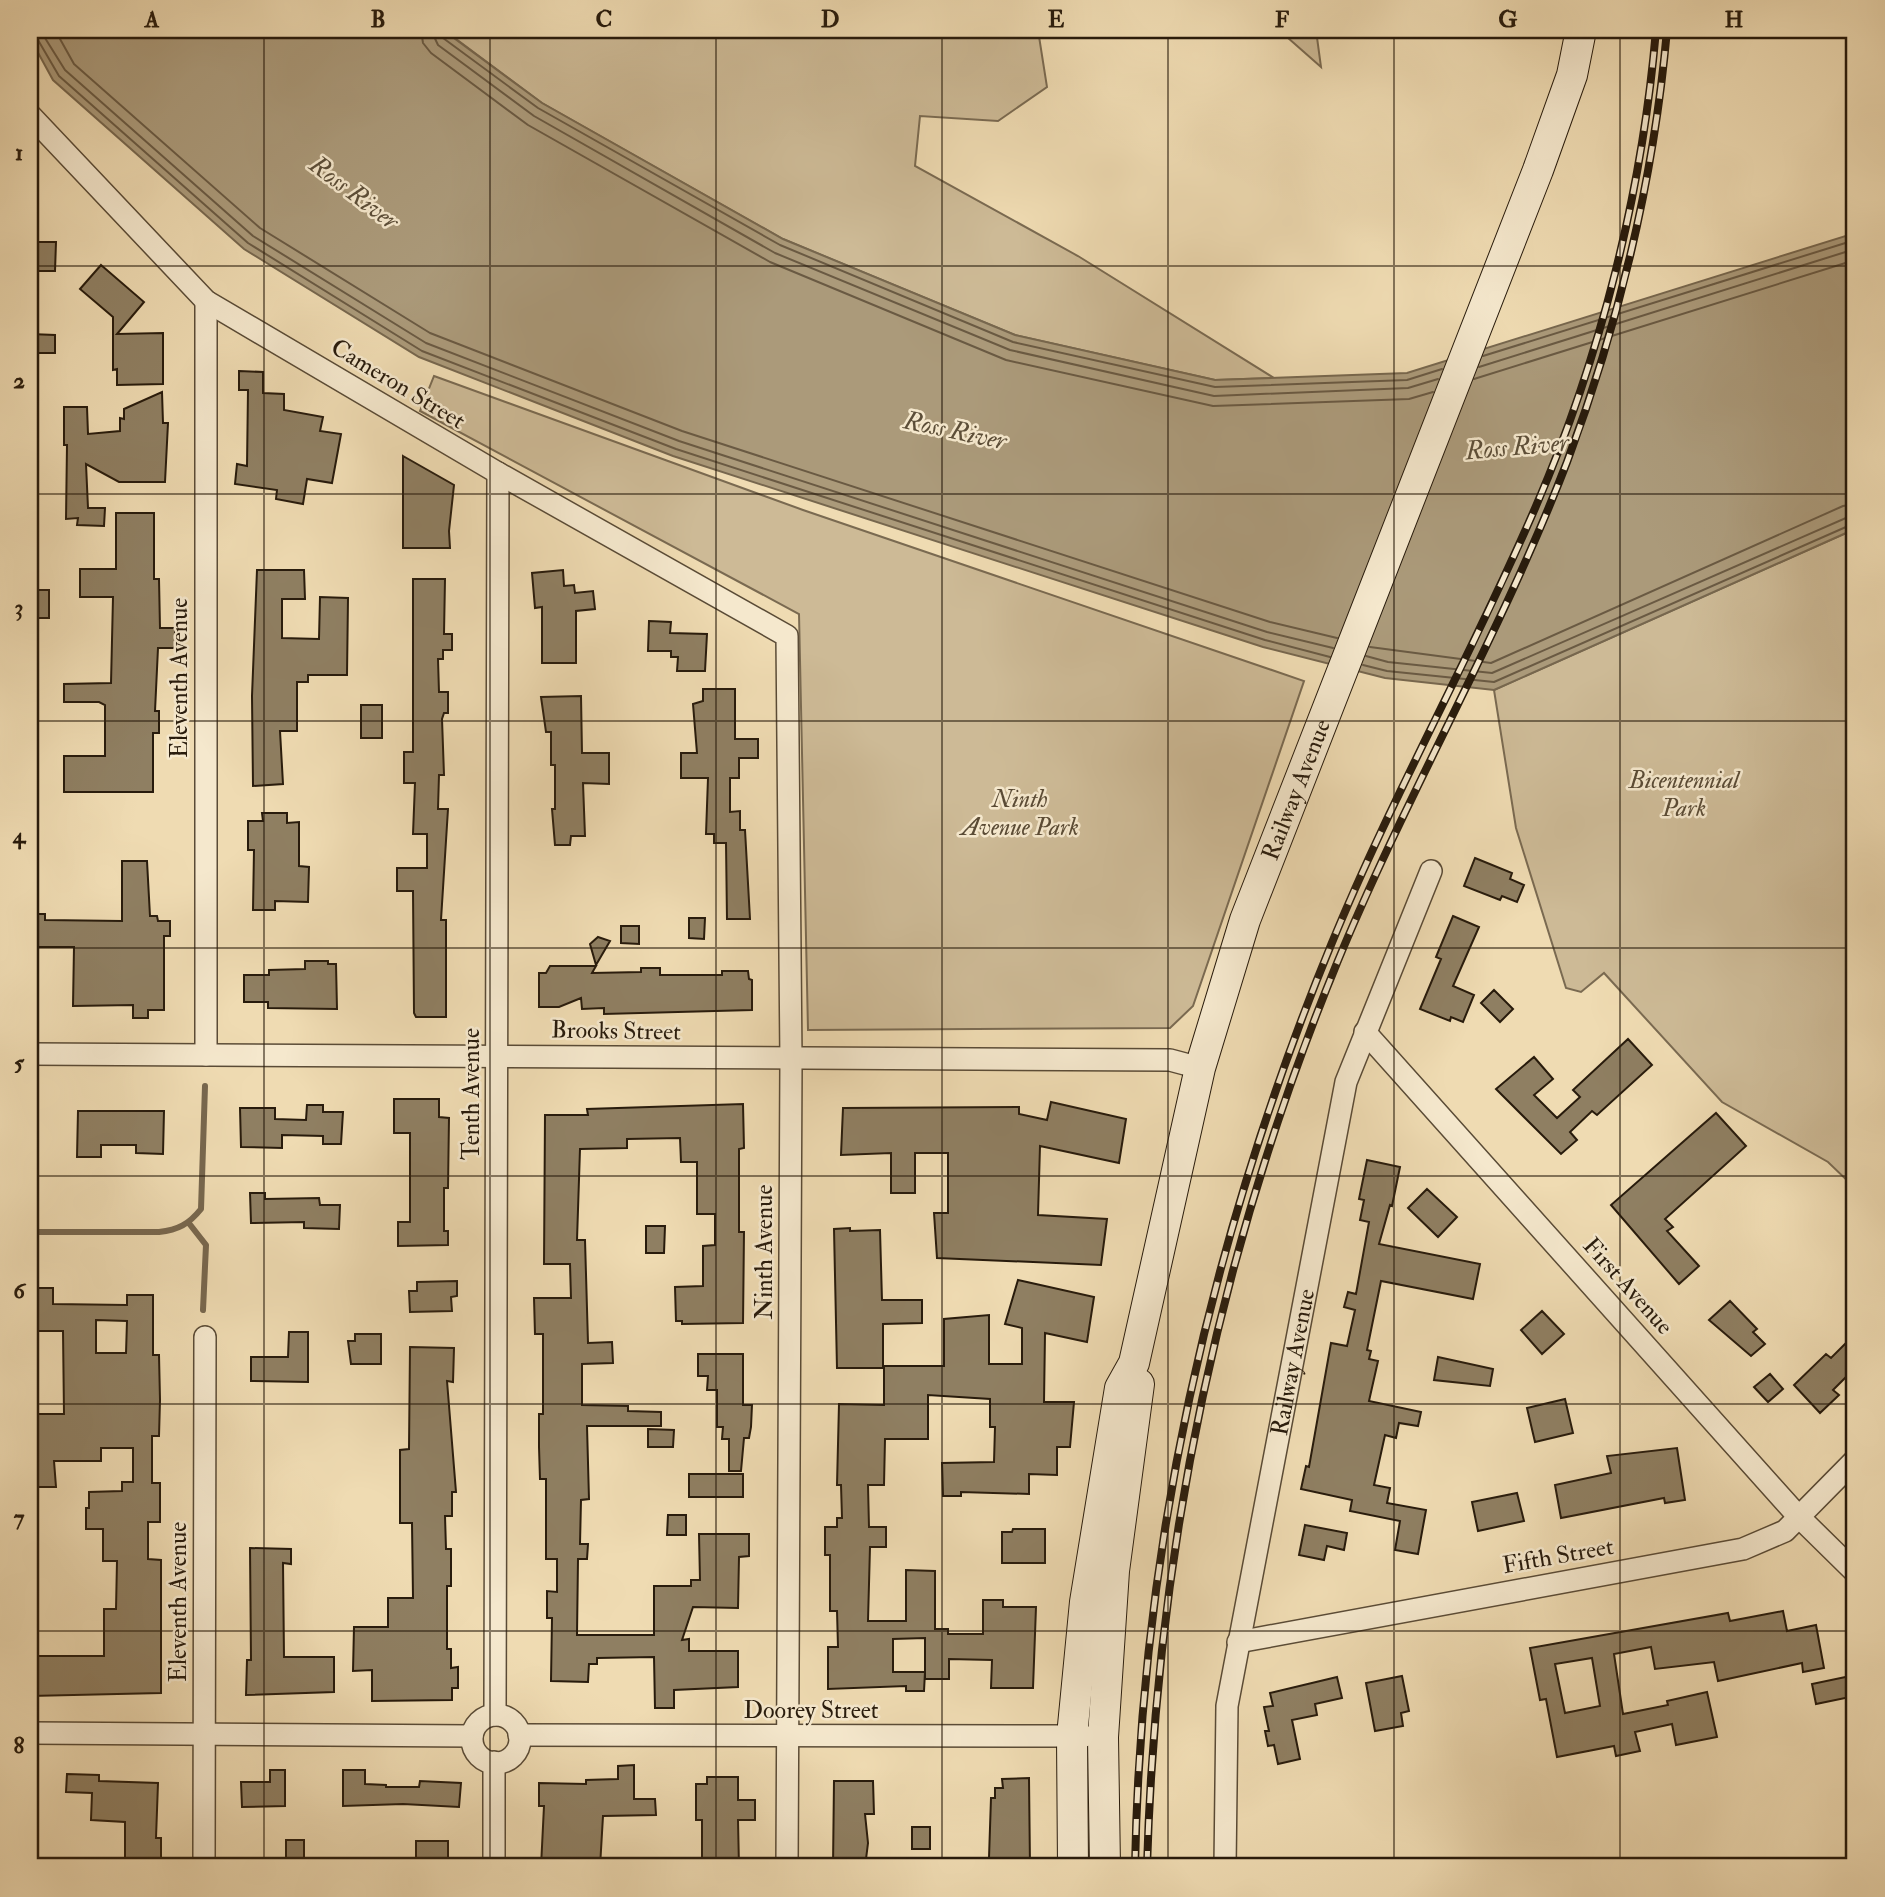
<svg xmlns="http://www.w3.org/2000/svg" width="1885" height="1897" font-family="'IM FELL Double Pica',serif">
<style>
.green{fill:#cdba96;stroke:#7a6a51;stroke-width:2}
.water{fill:#ab9a7a;stroke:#77674e;stroke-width:2}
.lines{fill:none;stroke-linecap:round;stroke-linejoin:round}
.shore{stroke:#6a5a43;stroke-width:2}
.stream{stroke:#77674e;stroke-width:6}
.building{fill:#8f7f62;stroke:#281b0c;stroke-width:2;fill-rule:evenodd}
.minor-casing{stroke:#5a4b36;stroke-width:24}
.secondary-casing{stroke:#281b0c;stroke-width:32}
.minor{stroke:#f5e8cd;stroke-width:21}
.secondary{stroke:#f5e8cd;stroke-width:30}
.rail-casing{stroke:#281b0c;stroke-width:8}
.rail{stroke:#f5e8cd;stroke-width:5;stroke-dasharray:16;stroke-linecap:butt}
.grid{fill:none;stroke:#281b0c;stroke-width:2;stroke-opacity:0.55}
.labels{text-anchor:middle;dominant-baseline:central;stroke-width:5;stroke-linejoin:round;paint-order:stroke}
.street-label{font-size:24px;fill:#281b0c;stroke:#f5e8cd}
.park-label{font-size:24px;font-style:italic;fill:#5a4b35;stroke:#f5e8cd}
.water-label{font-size:26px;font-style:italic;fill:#5c4e38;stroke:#f5e8cd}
.neatline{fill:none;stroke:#281b0c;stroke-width:2.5}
.grid-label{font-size:23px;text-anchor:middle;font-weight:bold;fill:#281b0c}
</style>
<rect width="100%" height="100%" fill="#efdbb2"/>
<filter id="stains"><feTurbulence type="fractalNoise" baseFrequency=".00286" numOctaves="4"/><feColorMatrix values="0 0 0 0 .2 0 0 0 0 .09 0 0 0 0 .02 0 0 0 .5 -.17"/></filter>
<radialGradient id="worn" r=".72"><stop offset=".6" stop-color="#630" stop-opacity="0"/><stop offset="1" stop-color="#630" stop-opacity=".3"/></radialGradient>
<path class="green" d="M444,30H1038L1047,87L998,121L920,116L915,166L1078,256L1274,378L1215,380L1015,335L783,239L542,103Z
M1279,30H1316L1321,67Z
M434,376L803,510L1304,681L1193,1006L1170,1028L808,1030L799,614L420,411Z
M1855,529V1188L1828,1162L1722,1102L1604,973L1581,992L1566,988L1516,828L1494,690Z"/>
<path class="water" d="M30,30H443L542,103L783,239L1015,335L1215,380L1407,373L1855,233V529L1494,690L1385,678L1263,647L673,456L419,357L244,249L53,80L30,38Z"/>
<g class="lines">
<path class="shore" d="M40,30L65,70L253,236L426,343L679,441L1267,632L1333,648
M55,30L74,64L260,228L430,333L682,431L1270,622L1337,638
M421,30L423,43L431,53L528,125L770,262L1006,360L1213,406L1409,399L1433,392
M431,30L438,45L534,116L775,253L1010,350L1214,396L1408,388L1438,379
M440,30L443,38L538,108L780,245L1013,342L1215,387L1407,380L1442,369
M30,36L38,40L59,76L248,243L422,351L676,449L1265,640L1330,657
M1483,356L1855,240
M1479,367L1855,249
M1474,379L1855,260
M1370,647L1491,663L1843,506L1855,504
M1366,656L1388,662L1492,673L1855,514
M1363,665L1387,671L1494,682L1855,523"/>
<path class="stream" d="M188,1222L206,1245L203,1310
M30,1232H159C178,1230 189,1224 201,1209L205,1086"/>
</g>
<path class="building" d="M37,242H56L55,271H37Z
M101,265L144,302L117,334L163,333V384L117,385V369L113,370V317L80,289Z
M30,334L55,335V353H30Z
M239,371L263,372V393L284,394V410L323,417L320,431L341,434L332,483L307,479L303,504L276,499L277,490L235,484L237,464L247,466L248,390H239Z
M162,392L163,423H168L165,482H119L86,464L88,508H105L104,526L77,525L78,518L66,519L67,445H64V407H87L88,434L120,431V418L124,419V409Z
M403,456L454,485L449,531L450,548H403Z
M116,513H154V579H159L160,628H175V648H158L155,711H159V733H153V792H64V756H105V705L99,702H64V684L111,683L113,597H80V569H116Z
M257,570H304L305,599H282V638L319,639L320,597L348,598L347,675H308V682H297V731H280L283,784L253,786L252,696Z
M563,570L564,586L574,585L575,593L593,591L595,609L576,611V663H542V607L535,608L532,573Z
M413,579H445L444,634H452V650H443V659H438L439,692H448V713H444L442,719L444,775H439L438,809H448L441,920H446V1017H416L414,1013L413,891H397V868H427V834H413L415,783H404V752H413Z
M30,590H49V618H30Z
M649,621L671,622L670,633L707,634L705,671H677L678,657H671V651H648Z
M703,689H735V739H758V758H739V778H730V812L740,811V830H745L750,919H727L726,843H714V834H706L708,778H681V753H697L693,704L703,701Z
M581,696L582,753H609V784L583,783L585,836H571L570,845H555L552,809H555V765H551V732H546L541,697Z
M361,705H382V738H361Z
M262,813H287V823L299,822V866L309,867L308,902L275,901V910H253L254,850H248V821H263Z
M1475,858L1512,873L1510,879L1524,885L1517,902L1502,896L1500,900L1464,886Z
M122,861H147L150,916H157L158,921H170V936H164V1010H148V1018H133V1005L73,1006L74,947H30V914H45V920L122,921Z
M1453,916L1479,927L1453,986L1474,995L1463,1022L1451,1017L1450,1021L1420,1009L1441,959L1436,957Z
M689,918H705L704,939L689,938Z
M621,926H639V944L621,943Z
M598,937L610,941L596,965L590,944Z
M305,961H328V964H336L337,1009L268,1008V1002H244V975H269V970L305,969Z
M550,966H596L592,973L641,972V968H660V975H722V971H748L749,979L752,980V1010L604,1014V1008L582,1009L581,998L559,1007H539V973H546Z
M1494,990L1513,1009L1500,1022L1481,1003Z
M1628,1039L1652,1065L1597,1115L1592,1111L1570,1132L1577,1140L1561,1154L1496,1089L1534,1057L1553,1079L1534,1095L1557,1118L1580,1097L1573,1090Z
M394,1099H439V1117L449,1118L448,1188H444V1231H448V1245L398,1246V1222H410V1133H394Z
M1051,1102L1126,1119L1119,1163L1040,1146L1038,1215L1107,1219L1101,1265L937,1258L934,1213H948V1153H915V1193H891V1153L841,1155L843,1108L1019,1107V1114L1047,1120Z
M743,1104L744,1148L739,1149V1232H744L743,1323L682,1324V1321H676L675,1287L703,1286V1246L715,1245V1214H697V1162H681L680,1138L627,1139V1148L580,1149L577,1240H585L588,1343L612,1342L613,1363L582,1364V1405L628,1406V1411L661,1412V1426H587L589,1499L581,1500L580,1544H588L587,1559H578L577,1635H654V1586H691V1580H700L699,1534H749V1556L739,1557L738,1608L693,1607L682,1640L689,1639V1651H738V1687L674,1690V1708H655L654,1657L597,1658V1664H589L588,1682L551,1681L552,1618H547V1591L557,1592V1559H546V1479H540L539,1447V1414H543V1334H535L534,1298H571L570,1264H544L545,1115H588L587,1109Z
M307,1105H323V1112H343L341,1144H323V1136L282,1135V1148L241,1147L240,1108H275V1119L306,1120Z
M78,1111H164L163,1154L136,1153V1145H101V1157H77Z
M1716,1113L1746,1146L1665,1219L1673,1227L1667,1231L1699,1266L1679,1284L1611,1205Z
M1367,1160L1400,1167L1392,1206L1390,1205L1379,1244L1480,1264L1473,1299L1381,1281L1367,1350L1371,1351L1369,1359L1378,1361L1369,1401L1421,1412L1418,1426L1399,1423L1396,1438L1385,1435L1374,1485L1390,1488L1387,1503L1426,1510L1418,1554L1395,1550L1400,1521L1350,1511L1352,1500L1301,1489L1306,1466L1309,1467L1331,1343L1347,1346L1355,1310L1344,1307L1348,1292L1356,1294L1369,1222L1360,1220L1364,1200L1359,1199Z
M1427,1189L1457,1217L1438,1237L1408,1208Z
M250,1193H265V1199L319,1198L320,1205H340L339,1229L304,1228V1222L251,1223Z
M646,1226H665L664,1253H646Z
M850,1228V1231L880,1230L882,1300H922V1323L883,1324V1368H837L834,1229Z
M1018,1280L1094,1297L1087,1342L1045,1333L1044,1402H1074L1070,1447H1057V1475L1029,1474V1494L961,1492V1496H943L942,1463L994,1462L995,1427H990V1399L928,1395V1439H885L884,1485H868L869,1527H886V1547H870L868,1621H906V1570L935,1571V1629H948V1634H983V1600H1003V1607H1036L1033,1688H991L992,1660L949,1659V1679H925V1638L893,1639V1672H925L924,1691H906V1686L828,1689V1647H838L837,1611H830V1555H825V1527H837V1518H842L841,1485H837L839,1404L884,1405V1366H944V1319L989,1315V1364H1022V1328L1005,1324Z
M457,1281V1296L451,1297L452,1311L410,1312L409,1291H417V1282Z
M30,1288H53V1304L127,1305V1295H153V1355H159L160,1400L159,1436H152V1483H160V1522H148V1559L161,1560V1693L30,1696V1656H104V1609H116L117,1561H103V1529H86V1508H89V1492L122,1491V1482H133V1448H101V1461H54L56,1487H30V1414H64L63,1331H30ZM96,1320L127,1321L126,1353H96Z
M1730,1301L1757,1329L1753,1332L1765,1344L1751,1356L1709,1320Z
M1542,1311L1564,1334L1542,1354L1521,1330Z
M289,1332H308V1382L251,1381V1357H288Z
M355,1334H381V1364H351L348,1341H355Z
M1855,1334V1368L1833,1390L1839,1395L1820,1413L1794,1385L1826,1354L1831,1358Z
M410,1347L454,1348L453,1382L447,1381L456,1492H452V1516H445L446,1549H451V1586H447V1649H451V1668L458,1667V1688H452V1700L372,1701V1670L353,1671L354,1627H388V1598H413L412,1523H400V1450L409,1449Z
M698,1354H743V1405H752L751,1427L749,1438H744L741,1471H729V1439H722L723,1427H717V1390H707L708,1376H698Z
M1438,1357L1493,1369L1490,1386L1434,1380Z
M1770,1374L1783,1389L1768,1402L1754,1387Z
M1565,1399L1573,1433L1535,1442L1527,1408Z
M648,1429L674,1430L673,1447H648Z
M1677,1448L1685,1500L1665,1503L1664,1498L1561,1518L1555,1485L1611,1473L1607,1456Z
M689,1474H743V1497H689Z
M1517,1493L1524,1521L1478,1531L1472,1502Z
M668,1515H686V1535H667Z
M1305,1525L1347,1533L1344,1550L1327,1546L1324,1560L1299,1555Z
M1013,1529H1045V1563H1002V1532H1012Z
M250,1548L291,1549V1564L283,1563L284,1657H334V1692L246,1695L247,1660H251Z
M1783,1611L1787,1631L1816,1625L1824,1668L1803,1672L1802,1663L1718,1681L1714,1662L1655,1669L1651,1647L1614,1654L1623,1714L1668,1705L1667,1701L1707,1692L1717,1737L1676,1745L1672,1724L1635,1732L1640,1751L1616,1756L1614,1746L1557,1757L1546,1699L1540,1700L1530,1648L1728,1613L1730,1621ZM1592,1658L1600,1706L1565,1713L1555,1664Z
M1855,1675V1696L1816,1704L1812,1684Z
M1402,1676L1409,1711L1401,1713L1403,1726L1375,1731L1366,1683Z
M1337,1677L1342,1698L1315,1704L1317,1715L1292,1720L1300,1759L1278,1764L1274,1745L1268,1746L1265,1731H1269L1264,1707L1273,1706L1270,1693Z
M634,1765V1799H655L656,1815L603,1816L600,1867H541L544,1806H539V1783L586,1784V1780L618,1779V1766Z
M270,1770H285V1806L242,1807L241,1782H270Z
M343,1770H365V1784L386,1785V1787H419L420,1781L461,1783L459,1807L403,1804L343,1806Z
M67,1774L99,1775V1781L158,1783L156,1838H161V1867H125V1822L91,1820L92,1793L66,1792Z
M707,1777H738V1800H755V1820H738L739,1867H706V1864H702V1820H696V1784H707Z
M1029,1778L1030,1867H1004V1859L989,1858L991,1798H995V1788H1003L1002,1779Z
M834,1781H873L874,1814H865L868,1843L865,1867H833Z
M912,1827H930V1849H912Z
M286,1840H304V1865H286Z
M416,1841H448V1865H416Z"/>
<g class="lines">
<g class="minor-casing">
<g id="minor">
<path d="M30,115L206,301L498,473L787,636L791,1060L787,1867"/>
<path d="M206,301V1055"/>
<path d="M1365,1032L1798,1516L1855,1572"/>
<path d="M30,1054L1170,1060L1200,1068"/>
<path d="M1238,1642L1743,1549L1785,1531L1855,1460"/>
<path d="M495,1715L498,473"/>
<circle cx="496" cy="1739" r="24"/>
<path d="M30,1733L472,1736"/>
<path d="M519,1735L1084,1736"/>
<path d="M494,1762V1867"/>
<path d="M204,1867L205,1337"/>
<path id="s1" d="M1225,1867L1227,1706L1346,1082L1431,871"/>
</g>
</g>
<g class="secondary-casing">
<g id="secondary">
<path id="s2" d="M1073,1867L1072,1736L1085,1602L1120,1388L1134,1363L1200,1068L1245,920L1538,170L1572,75L1581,30"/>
<path d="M1105,1867L1103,1737L1114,1571L1139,1384"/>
</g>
</g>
<use href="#minor" class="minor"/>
<use href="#secondary" class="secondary"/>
<g class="rail-casing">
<path id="rail" d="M1135,1867C1141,1549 1210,1239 1331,945C1392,796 1472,655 1536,506C1601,356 1642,193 1656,30
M1147,1867C1156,1556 1218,1252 1337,963C1407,793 1501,634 1567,462C1619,323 1654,178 1667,30"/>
</g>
<use href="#rail" class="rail"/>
</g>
<path class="grid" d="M264,30V1867M490,30V1867M716,30V1867M942,30V1867M1168,30V1867M1394,30V1867M1620,30V1867M30,266H1855M30,494H1855M30,721H1855M30,948H1855M30,1176H1855M30,1404H1855M30,1631H1855"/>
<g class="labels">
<g class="street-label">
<text transform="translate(398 384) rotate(31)">Cameron Street</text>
<text transform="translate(179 678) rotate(-90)">Eleventh Avenue</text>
<text stroke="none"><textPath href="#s2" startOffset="1108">Railway Avenue</textPath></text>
<text transform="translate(616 1031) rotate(1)">Brooks Street</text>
<text transform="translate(471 1094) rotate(-90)">Tenth Avenue</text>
<text transform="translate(764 1252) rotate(-90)">Ninth Avenue</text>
<text transform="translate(1628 1286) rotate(48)">First Avenue</text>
<text stroke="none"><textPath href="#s1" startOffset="511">Railway Avenue</textPath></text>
<text transform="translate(1558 1556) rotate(-10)">Fifth Street</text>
<text transform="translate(178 1602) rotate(-90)">Eleventh Avenue</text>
<text x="811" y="1710">Doorey Street</text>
</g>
<g class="park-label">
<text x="1684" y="780">Bicentennial<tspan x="1684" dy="28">Park</tspan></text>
<text x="1020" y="799">Ninth<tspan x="1020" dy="28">Avenue Park</tspan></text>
</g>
<g class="water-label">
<text transform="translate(354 193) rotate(37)">Ross River</text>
<text transform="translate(955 431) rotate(12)">Ross River</text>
<text transform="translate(1517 447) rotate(-5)">Ross River</text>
</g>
</g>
<rect width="1885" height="1897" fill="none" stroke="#efdbb2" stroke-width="77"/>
<rect x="38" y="38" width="1808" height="1820" class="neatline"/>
<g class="grid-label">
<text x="152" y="27">A</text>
<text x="378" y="27">B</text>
<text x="604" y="27">C</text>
<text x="830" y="27">D</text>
<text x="1056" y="27">E</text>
<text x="1282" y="27">F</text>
<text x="1508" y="27">G</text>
<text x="1734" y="27">H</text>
<text x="19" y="160">1</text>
<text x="19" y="388">2</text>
<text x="19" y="615">3</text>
<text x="19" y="843">4</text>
<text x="19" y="1070">5</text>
<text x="19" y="1298">6</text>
<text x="19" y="1525">7</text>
<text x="19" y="1753">8</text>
</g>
<rect width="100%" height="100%" filter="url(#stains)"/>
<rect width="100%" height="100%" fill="url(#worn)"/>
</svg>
